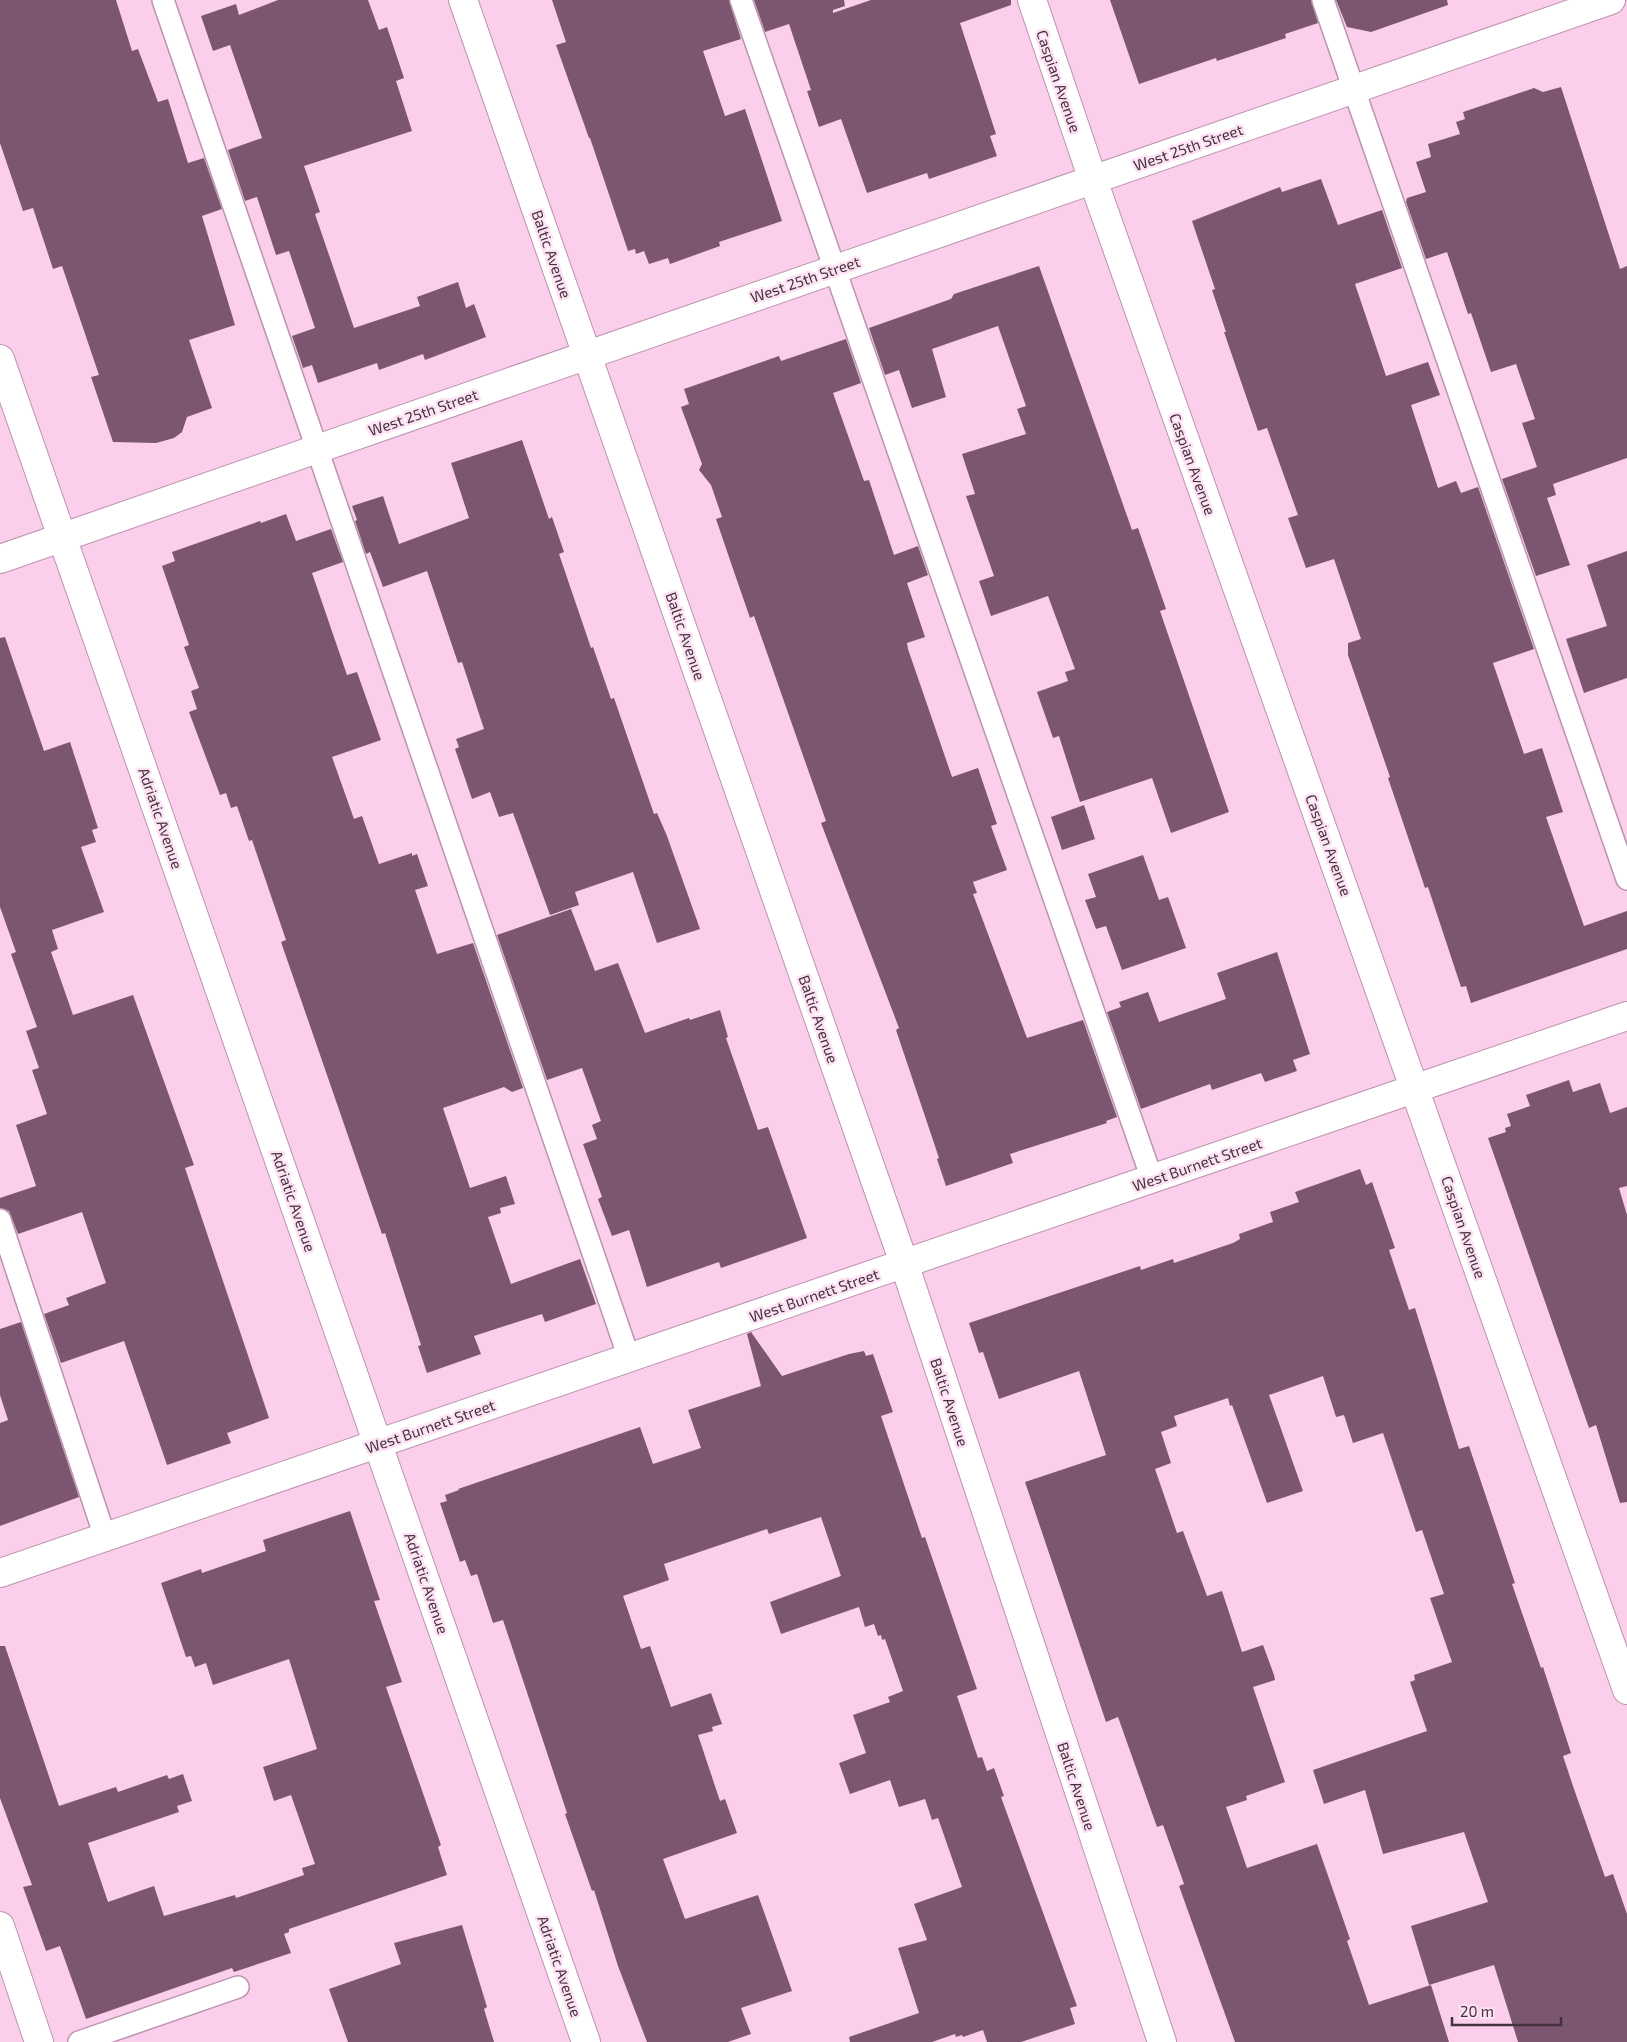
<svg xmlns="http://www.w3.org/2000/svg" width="1627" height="2042" font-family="'Exo 2',sans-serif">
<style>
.building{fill:#7c5670}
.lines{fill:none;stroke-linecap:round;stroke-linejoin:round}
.lane-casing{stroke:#bc93af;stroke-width:24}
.street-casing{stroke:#bc93af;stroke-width:30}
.secondary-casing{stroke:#bc93af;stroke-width:30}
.lane{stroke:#fff;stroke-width:21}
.street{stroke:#fff;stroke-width:28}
.secondary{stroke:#fff;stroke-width:28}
.labels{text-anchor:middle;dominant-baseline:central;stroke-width:5;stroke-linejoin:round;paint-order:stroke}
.street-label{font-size:15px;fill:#43323d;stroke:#fde2f4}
</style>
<rect width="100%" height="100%" fill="#fbcfec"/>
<path class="building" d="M0,0H116L132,51L138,49L158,102L168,99L188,163L204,158L222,209L202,216L235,325L189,340L212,408L187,417L182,432L174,438L156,443L113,442L91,377L99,375L62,266L53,269L33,208L23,211L0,143Z
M278,0H368L379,30L387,27L404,78L396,81L412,131L304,166L320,212L315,214L354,328L420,306L417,297L458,282L466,308L474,304L486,337L425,360L423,354L379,370L377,363L318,383L312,365L303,368L292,336L315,328L289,251L276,255L257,197L245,201L228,150L262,138L230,45L213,51L201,16L236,4L239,15Z
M552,0H729L741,39L703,51L725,116L745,109L782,221L719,242L720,246L670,264L668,258L649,264L644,251L636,254L635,249L628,251L590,138H589L556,45L566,42Z
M754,0H844L845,6L833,10V13L871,0H1011V5L960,23L996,134L990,136L997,156L929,179L927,173L867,193L841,119L819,127L807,91L811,90L789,24L765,32Z
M1110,0H1311L1318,23L1285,34L1286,38L1217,61L1216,58L1139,84Z
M1336,0H1447L1448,5L1371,32L1347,27Z
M1561,87L1620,269L1627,266V458L1553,484L1556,495L1547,498L1570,565L1536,576L1502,479L1537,467L1522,423L1535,419L1516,364L1491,372L1471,313L1468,314L1447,252L1426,259L1406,202L1407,198L1426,192L1416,162L1431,157L1428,144L1460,134L1456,122L1465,119L1463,112L1534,88L1543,92Z
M1321,179L1338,225L1382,210L1402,268L1355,284L1386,376L1428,362L1440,395L1411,405L1438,488L1456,481L1461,493L1478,487L1534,649L1493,663L1524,754L1542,748L1563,812L1546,817L1584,926L1627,911V949L1471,1003L1466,986L1461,987L1428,887L1425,888L1414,855L1388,778L1390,777L1348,655V643L1361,639L1334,559L1306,568L1288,518L1298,515L1267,428L1258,431L1224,332H1226L1212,290L1215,289L1192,221L1280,187L1282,192Z
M1039,266L1132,530L1138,528L1166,609L1160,611L1229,812L1171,833L1152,778L1080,802L1059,736L1053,738L1037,692L1068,681L1065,672L1075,669L1048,596L991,616L979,581L994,576L966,496L975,494L962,454L1026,434L1017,409L1026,406L998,326L932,349L946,397L912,408L899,370L885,375L869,328L951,299L954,294Z
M846,339L861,383L833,393L864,481L869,480L894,555L918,546L928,575L907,583L925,637L907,643L908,649L952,777L978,768L997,824L991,826L1007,870L973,882L977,893L973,894L1027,1038L1083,1020L1117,1117L1106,1121L1107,1123L1010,1154L1013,1163L946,1186L937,1159L939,1158L896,1030L899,1028L821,823L826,821L754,616L750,618L731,563L716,519L722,517L711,485L699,470L702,464L681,407L689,404L684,389L779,356L781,361Z
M522,440L549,519L552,517L564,552L559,554L591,648L593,647L611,699L614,698L654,814L657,813L667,836L700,929L657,943L633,872L575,892L579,905L550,915L513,813L499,817L490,792L472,799L455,749L459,747L456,739L484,729L462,662L458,663L427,571L383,587L370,552L366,554L355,521L357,520L352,506L383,496L399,544L469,518L451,463Z
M286,514L296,541L331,529L343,562L312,573L347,675L357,672L381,740L332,757L354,819L362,816L379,864L412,853V856L417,854L428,886L415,890L437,954L473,943L523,1088L512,1092L504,1087L443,1108L470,1188L506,1176L515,1204L500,1208L501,1213L488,1217L511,1284L580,1259L596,1304L545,1322L542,1314L474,1336L481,1354L427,1373L418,1346L421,1345L385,1233L382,1234L281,942L286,940L252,840L249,841L237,806L231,808L226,793L220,795L189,712L197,709L191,691L199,688L184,647L189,645L162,566L175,561L172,552L260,521L261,523Z
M1627,551V678L1584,693L1566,639L1607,626L1587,565Z
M5,637L44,751L70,742L98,828L92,830L96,842L81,847L104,912L52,930L58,949L51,952L73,1015L133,995L194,1165L185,1168L269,1418L227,1433L231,1443L167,1465L124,1341L61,1363L44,1314L69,1305L66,1298L106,1283L82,1212L18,1234L9,1211L0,1208V1198L36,1186L16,1125L47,1114L32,1070L39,1068L26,1031L37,1027L11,954L16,952L0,907V638Z
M1084,805L1095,839L1062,850L1051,817Z
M1143,855L1159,900L1168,897L1186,948L1122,970L1106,926L1096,929L1085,900L1096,897L1088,874Z
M571,909L595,971L618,963L645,1033L689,1018L690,1020L720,1010L728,1037L726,1038L758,1130L768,1127L807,1238L721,1268L719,1262L647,1287L629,1230L612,1236L598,1199L602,1197L583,1144L597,1139L592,1125L601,1121L582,1068L547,1080L497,935Z
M1277,952L1310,1054L1293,1060L1297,1071L1265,1082L1261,1073L1212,1090L1210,1084L1141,1109L1107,1012L1121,1007L1119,1002L1148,992L1159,1022L1226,999L1217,973Z
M1569,1080L1573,1092L1600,1083L1610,1113L1627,1107V1186L1619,1188L1627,1215V1502L1620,1503L1596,1425L1589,1428L1488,1138L1506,1132L1505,1128L1511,1126L1507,1114L1530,1106L1526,1095Z
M1360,1169L1366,1185L1372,1182L1395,1248L1389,1250L1409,1310L1415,1308L1459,1449L1469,1446L1515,1583L1512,1584L1541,1668L1543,1667L1571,1753L1563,1756L1574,1789L1605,1877L1613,1874L1627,1914V2042H1518L1494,1965L1429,1985L1411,1926L1488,1902L1464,1832L1383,1854L1365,1790L1324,1804L1313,1770L1427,1731L1410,1682L1415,1680L1414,1675L1452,1662L1430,1598L1444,1594L1422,1530L1416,1532L1383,1433L1353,1443L1344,1415L1336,1417L1323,1376L1269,1395L1303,1491L1267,1503L1232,1405L1230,1406L1228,1398L1174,1416L1177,1426L1161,1432L1171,1463L1155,1469L1177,1533L1183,1531L1207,1596L1222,1591L1242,1652L1263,1645L1274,1675L1275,1680L1253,1687L1285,1782L1246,1796L1247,1800L1226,1807L1247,1868L1317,1844L1350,1939L1347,1941L1369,2005L1431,1985L1449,2042H1235L1179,1886L1184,1884L1163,1825L1157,1827L1118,1717L1106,1722L1025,1482L1106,1455L1079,1371L999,1399L983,1352L979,1353L969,1323L1140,1266L1141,1270L1173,1259L1174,1263L1233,1243L1240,1239L1239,1234L1273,1222L1270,1212L1299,1202L1295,1192Z
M21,1322L79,1497L0,1526V1423L8,1420L0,1395V1329Z
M751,1332L782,1376L849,1354L864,1351L866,1356L873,1354L893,1412L881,1416L922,1538L925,1537L977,1689L957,1696L978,1758L982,1757L987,1771L994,1768L1004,1796L1001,1797L1077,2006L1070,2008L1075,2024L1021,2042H987L983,2030L963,2037L962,2035L956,2037L955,2034L932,2042H850L849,2037L919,2013L898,1948L927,1940L914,1904L962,1887L938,1818L932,1820L925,1799L899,1807L890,1780L850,1794L839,1763L866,1753L853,1715L890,1702L888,1697L903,1691L885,1639L882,1640L881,1635L878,1636L874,1624L865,1627L859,1607L781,1634L770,1602L841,1576L821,1517L769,1534L767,1529L664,1564L669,1580L623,1596L641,1649L650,1646L671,1707L711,1693L722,1724L712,1727L713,1731L698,1735L720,1801L725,1799L737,1833L663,1859L685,1919L758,1895L792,1991L741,2008L751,2034L728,2042H647L618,1966L594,1890L592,1891L565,1814L567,1813L503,1620L493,1623L477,1574L471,1576L465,1560L460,1562L440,1503L447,1501L445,1495L459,1490L458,1489L640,1427L653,1464L701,1448L688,1410L761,1386L747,1334Z
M350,1511L380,1600L374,1601L402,1682L386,1687L441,1845L438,1847L447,1875L289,1929V1932L284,1934L291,1953L234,1972L232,1968L86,2019L60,1946L46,1951L23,1887L32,1885L0,1798V1646H5L59,1806L116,1787L118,1792L167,1775L169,1779L183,1774L192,1801L177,1806L179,1812L88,1843L108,1902L154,1886L164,1916L235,1895L236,1898L304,1875L302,1868L315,1864L291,1795L274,1801L263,1767L317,1749L289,1659L213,1685L206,1663L195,1667L191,1656L186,1657L161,1583L201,1569L202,1573L266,1551L263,1540Z
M462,1925L487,2007L484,2009L494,2042H348L329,1989L401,1964L394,1943Z"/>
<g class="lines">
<g class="lane-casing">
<path id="lane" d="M163,0L629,1358
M741,0L1152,1179
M1323,0L1627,879
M0,1220L105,1537
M79,2042L238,1987"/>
</g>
<g class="street-casing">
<path id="street" d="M463,0L904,1263L1162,2042
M1032,0L1093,180L1627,1690
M0,359L586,2042
M0,559L1611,0
M0,1573L1627,1016"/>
</g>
<g class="secondary-casing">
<path id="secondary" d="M0,1926L39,2042"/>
</g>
<use href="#lane" class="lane"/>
<use href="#street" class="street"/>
<use href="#secondary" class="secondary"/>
</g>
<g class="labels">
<g class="street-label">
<text transform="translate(1059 81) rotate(71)">Caspian Avenue</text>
<text transform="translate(1188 147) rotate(-19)">West 25th Street</text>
<text transform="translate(552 254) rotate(71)">Baltic Avenue</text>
<text transform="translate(805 279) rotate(-19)">West 25th Street</text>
<text transform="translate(423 412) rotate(-19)">West 25th Street</text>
<text transform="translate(1193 464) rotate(70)">Caspian Avenue</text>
<text transform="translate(686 636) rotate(71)">Baltic Avenue</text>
<text transform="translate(161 818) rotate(71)">Adriatic Avenue</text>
<text transform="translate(1329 845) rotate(70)">Caspian Avenue</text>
<text transform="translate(819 1019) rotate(71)">Baltic Avenue</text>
<text transform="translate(1197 1164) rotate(-19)">West Burnett Street</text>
<text transform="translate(294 1201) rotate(71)">Adriatic Avenue</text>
<text transform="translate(1464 1227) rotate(71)">Caspian Avenue</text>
<text transform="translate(814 1295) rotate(-19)">West Burnett Street</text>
<text transform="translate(950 1402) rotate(72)">Baltic Avenue</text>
<text transform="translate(430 1426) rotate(-19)">West Burnett Street</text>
<text transform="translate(427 1583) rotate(71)">Adriatic Avenue</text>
<text transform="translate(1077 1786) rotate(72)">Baltic Avenue</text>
<text transform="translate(560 1966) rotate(71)">Adriatic Avenue</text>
</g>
</g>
<path d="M1452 2017v8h109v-8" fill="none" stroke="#43323d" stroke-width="2.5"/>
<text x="1460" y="2017" font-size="15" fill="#43323d" stroke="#fde2f4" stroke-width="4" paint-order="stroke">20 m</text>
</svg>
